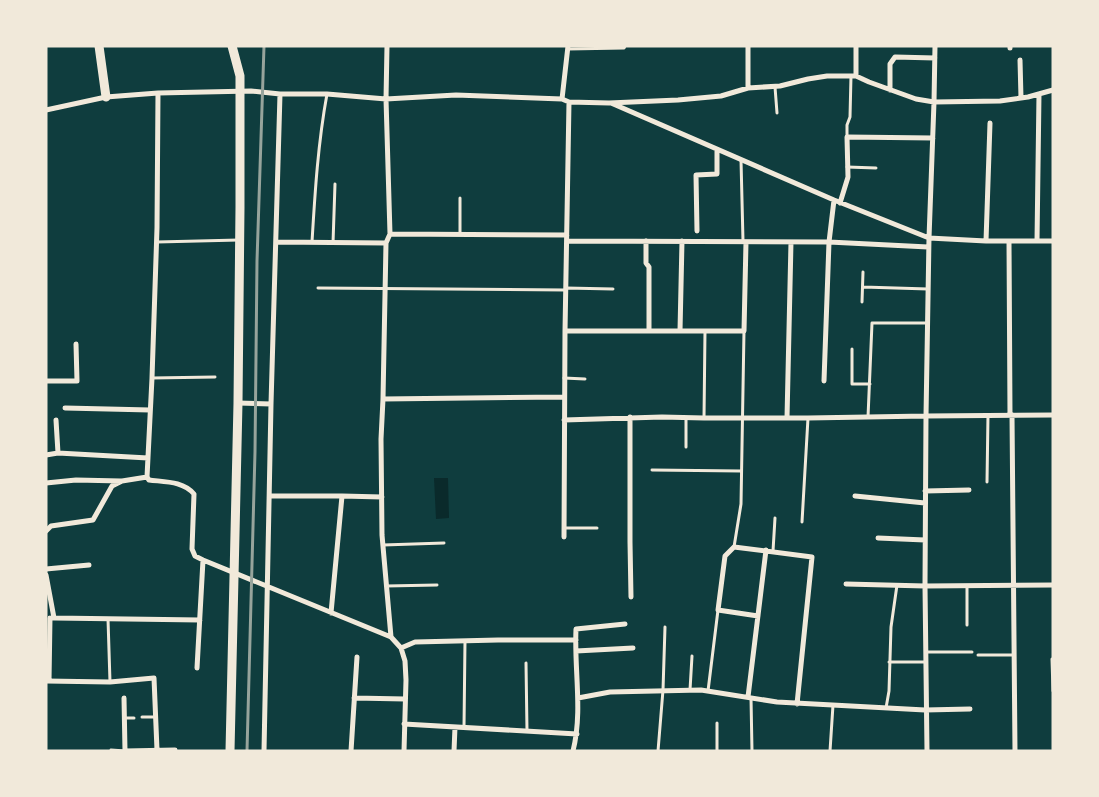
<svg xmlns="http://www.w3.org/2000/svg" width="1099" height="797" font-family="'Asap Condensed',sans-serif">
<style>
.water{fill:#0a2a2b}
.lines{fill:none;stroke-linecap:round;stroke-linejoin:round}
.service{stroke:#f1e9da;stroke-width:3}
.minor{stroke:#f1e9da;stroke-width:5}
.tertiary{stroke:#f1e9da;stroke-width:9}
.rail{stroke:#97a49c;stroke-width:3}
</style>
<rect width="100%" height="100%" fill="#0f3d3e"/>
<path class="water" d="M434,478H448L449,518L436,519Z"/>
<g class="lines">
<path class="service" d="M568,49L624,48L625,46
M775,87L777,113
M847,137V125L850,117L851,76
M741,160L743,241
M847,167L876,168
M460,234V198
M157,242L239,240
M312,242C315,192 318,143 327,94
M333,243L335,184
M863,287L928,289
M318,288L565,290
M566,288L613,289
M862,302L863,272
M852,349V384H870
M152,378L215,377
M564,378L585,379
M868,417L872,323H927
M704,418L705,331
M686,447V418
M652,470L741,471
M987,482L988,415
M802,522L808,418
M564,528H597
M383,545L444,543
M734,547L741,504L744,331
M773,551L775,518
M386,586L437,585
M108,619L110,682
M967,625V586
M926,652H972
M978,655H1014
M1052,659L1053,691
M889,662H925
M526,663L527,731
M690,690L692,656
M708,691L718,610
M751,698L752,751
M886,708L889,691L891,627L897,585
M142,717H155
M125,718H134
M717,723V751
M464,727L465,641
M111,750L125,751
M658,751L663,690L665,627
M830,751L833,705"/>
<path class="minor" d="M387,46L386,99L390,234L386,243L383,399L381,439L382,535L391,637
M856,46V76
M1010,46V48
M1020,60L1021,98
M748,88V46
M890,90V64L895,57L935,58
M158,93L157,228L152,378L147,477L149,480C165,482 183,481 194,494L192,549L195,556L203,560L391,637L401,648L405,661L406,680L404,751
M562,99L568,46
M611,103L834,200L929,238L986,241H1053
M46,110L106,97L158,93L251,91L280,94H327L386,99L456,95L562,99L569,102L609,103L678,100L721,96L748,88L780,86L808,79L827,76H856L869,82L916,99L934,102L1000,101L1028,97L1053,90
M840,203L848,177L847,137L933,138
M697,231L696,175L717,174V150
M390,234L567,235
M567,241L829,242L928,247
M646,241V263L649,267V331
M986,241L990,123
M1009,241L1010,415
M1037,241L1039,94
M276,242L386,243
M565,331H744L746,242
M680,331L682,241
M46,381H77L76,344
M824,381L829,242L834,200
M383,399L564,397
M238,403L271,404
M65,408L150,410
M1012,415L1015,751
M630,417V542L631,597
M787,418L791,242
M564,420L662,417L704,418H808L926,416L1053,415
M58,453L148,458
M46,455L58,453L56,420
M46,483L76,480L121,481
M925,491L969,490
M270,496H342
M855,496L925,503
M46,531L51,526L93,520L112,486L122,481L147,477
M564,537L565,331L569,102
M878,538L925,540
M46,569L89,565
M46,575L54,618L200,620
M846,584L925,586L1053,585
M331,613L342,496L382,497
M758,616L718,610L725,556L734,547L812,557L797,704
M401,648L415,642L498,640H576
M576,651L633,648
M197,668L203,560
M46,681L110,682L154,678L157,750
M49,681L50,618
M748,697L766,550
M124,698L125,751L175,750V751
M354,698L405,699
M578,698L610,692L701,690L777,702L925,710L970,709
M404,724L577,734
M264,751L271,404L280,94
M351,751L357,657
M454,751L455,727
M573,751C583,711 574,670 576,629L625,624
M927,751L925,586L926,416L929,238L934,102L935,46"/>
<path class="tertiary" d="M99,46L106,97
M230,751L238,403L240,207V76L232,46"/>
<path class="rail" d="M247,751L255,452L257,261L264,46"/>
</g>
<rect width="1099" height="797" fill="none" stroke="#f1e9da" stroke-width="95"/>
</svg>
